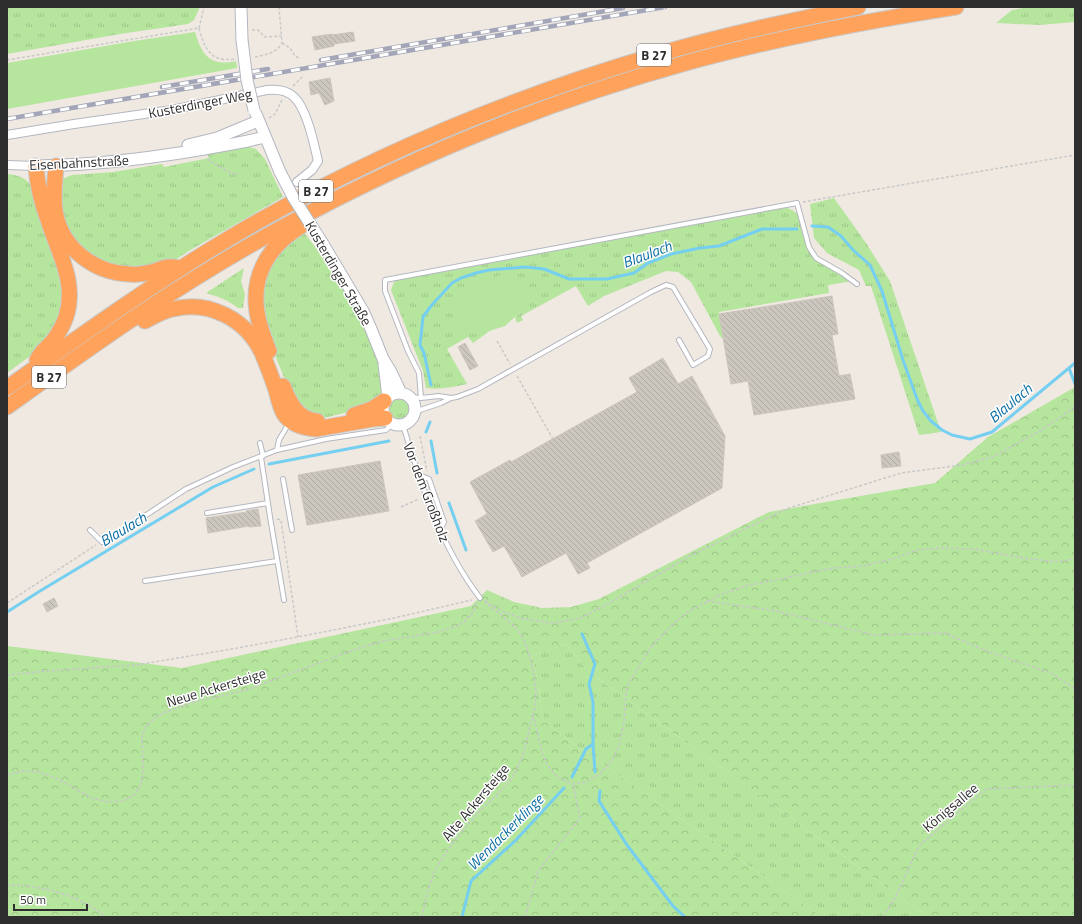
<svg xmlns="http://www.w3.org/2000/svg" width="1082" height="924" font-family="'Titillium Web',sans-serif">
<style>
.grass{fill:url(#grass-tufts)}
.forest{fill:url(#forest-crowns)}
.garden{fill:#b6e59e}
.lines{fill:none;stroke-linecap:round;stroke-linejoin:round}
.stream{stroke:#75cff0;stroke-width:3}
.building{fill:url(#building-back-hatch);stroke:#cbc5ba}
.lane-casing{stroke:#b4b7c1;stroke-width:6}
.street-casing{stroke:#b4b7c1;stroke-width:10}
.secondary-casing{stroke:#b4b7c1;stroke-width:13}
.highway-casing{stroke:#c9c9c9;stroke-width:17}
.path{stroke:#c9c9c9;stroke-width:1.5;stroke-dasharray:3 2;stroke-linecap:butt}
.lane{stroke:#fff;stroke-width:4}
.street{stroke:#fff;stroke-width:8}
.secondary{stroke:#fff;stroke-width:11}
.highway{stroke:#ffa35c;stroke-width:15}
.rail-casing{stroke:#a3a6b8;stroke-width:4.5}
.rail{stroke:#fff;stroke-width:3;stroke-dasharray:9;stroke-linecap:butt}
.secondary-bridge-casing{stroke:#b4b7c1;stroke-width:13;stroke-linecap:butt}
.secondary-bridge{stroke:#fff;stroke-width:11}
.labels{text-anchor:middle;dominant-baseline:central;stroke-width:3;stroke-linejoin:round;paint-order:stroke}
.shield{fill:#fff;stroke:#6d6d6d;stroke-width:1}
.shield-label{font-size:13px;font-weight:bold;fill:#2e2e2e}
.street-label{font-size:14px;fill:#2e2e2e;stroke:#fff}
.water-label{font-size:15px;font-style:italic;fill:#0d6fa3;stroke:#fff}
</style>
<defs>
<pattern id="grass-tufts" width="24" height="20" patternUnits="userSpaceOnUse"><rect width="24" height="20" fill="#b6e59e"/><path d="M3 7l-1-3M5 7V3M7 7l1-3M15 17l-1-3M17 17v-4M19 17l1-3" fill="none" stroke="#9dc588"/></pattern>
<pattern id="forest-crowns" width="20" height="18" patternUnits="userSpaceOnUse"><rect width="20" height="18" fill="#b6e59e"/><path d="M2 6a3 3 0 1 1 6 0M12 15a3 3 0 1 1 6 0" fill="none" stroke="#9dc588"/></pattern>
<pattern id="building-back-hatch" width="6" height="6" patternUnits="userSpaceOnUse"><rect width="6" height="6" fill="#cbc7bf"/><path d="M-1 5l2 2M0 0l6 6M5-1l2 2" fill="none" stroke="#afaba4"/></pattern>
</defs>
<rect width="100%" height="100%" fill="#efe9e1"/>
<path class="grass" d="M7,7H200L194,20L188,24L120,34L7,54Z
M1029,7H1075V22L1040,25L996,23L1012,10Z
M249,147L256,149L265,159L283,197L192,249L175,260L159,267L109,268L69,239L57,186L62,179L72,175L113,172L162,164L164,167L209,158L207,154Z
M9,174C21,176 27,178 33,189L65,286L60,319L37,351L7,373V175Z
M834,198L866,243L890,281L941,432L919,435L871,286H866L859,270L827,253L814,238L810,204Z
M783,206L792,210L798,214L809,247L816,258L853,281L828,285L829,293L719,312L723,339L720,336L691,282L678,272L666,271L604,296L588,306L576,286L521,316L523,320L517,323L515,317L520,312L486,332L491,330L473,343L468,337L447,349L467,384C453,387 440,390 426,388L423,371L391,290L394,282L400,277Z
M302,230L316,248L351,301L371,341L378,361L384,384L381,395L377,401L352,411L328,417L320,418L309,415L290,392L272,348L261,308V288L272,258Z
M244,268L241,282L245,294L243,308H238C228,300 217,296 206,293Z
M389 409a10 10 0 1 1 20 0a10 10 0 1 1-20 0Z
M566,644L589,672L928,917H822L574,744L543,720L539,687L532,655Z"/>
<path class="forest" d="M1075,387V917H928L589,672L566,644L532,655L539,687L543,720L574,744L822,917H7V646L182,668L471,606L487,590L514,602L542,608L571,607L599,599L769,512L935,483L988,437Z"/>
<path class="garden" d="M195,32C202,55 210,67 236,61L237,68L7,109V63L134,41Z
M509,274L517,277L526,285L528,299L520,312L505,326L486,332L475,334L464,333L454,324V309L464,296L481,283L497,276Z"/>
<g class="lines">
<path class="stream" d="M812,226L828,227L841,236L853,250L870,265L882,291L903,360L917,399L923,411L931,421L942,430L952,435L970,439L992,432L1075,363
M1069,368L1075,384
M431,385L424,353L420,345L423,317L431,306L452,283L461,278L476,273L489,270L525,267L544,269L569,279H607L634,273L648,263L671,254L700,248L719,246L762,229H797
M426,432L430,422
M431,441L437,473
M269,464L389,441
M449,503L466,550
M7,612L40,591L213,487L254,469
M593,744L595,772
M572,777L586,749L593,744V702L589,684L595,664L582,634
M600,791L599,801L627,845L673,906L685,917
M462,917L471,881L515,841L564,788"/>
</g>
<path class="building" d="M353,32L355,41L334,44V46L315,50L312,37L332,34V35Z
M330,78L334,101L325,105L319,93L311,95L309,82Z
M832,296L838,334L832,335L839,376L850,374L855,399L754,415L748,381L731,384L719,314Z
M465,343L478,366L470,370L458,347Z
M663,358L678,384L692,376L725,436L722,488L587,563L590,568L578,574L566,553L522,577L504,546L493,552L475,521L487,514L470,482L510,460L511,462L637,392L629,378Z
M899,452L901,466L882,468L881,455Z
M380,461L389,511L307,525L298,475Z
M258,509L261,526L249,527V526L208,533L206,518L247,512L246,511Z
M54,598L58,606L47,612L43,604Z"/>
<g class="lines">
<g class="lane-casing">
<path id="lane" d="M410,397L421,398L439,396L451,398L457,397L478,389L651,292L666,285L673,287L710,349L708,356L693,365L679,340
M421,398L419,373L408,351L385,291V280L797,203L809,247L816,258L842,273L857,284
M414,412L441,403L451,398
M403,425C421,485 441,547 480,598
M260,443L263,456
M277,450L279,440L289,423
M261,457L270,517L284,600
M419,475L429,479L444,522L440,530
M283,479L292,530
M207,513L268,503
M134,523L186,489L233,467L277,450L326,439L386,430L392,424
M90,530L102,542
M145,581L277,561"/>
</g>
<g class="street-casing">
<path id="street" d="M7,135L74,124L172,110L267,90C277,89 287,90 294,97C307,109 314,144 318,161L312,170L297,182
M7,165L36,166"/>
</g>
<g class="secondary-casing">
<path id="secondary" d="M241,7L242,40
M256,114L280,172
M188,145L217,138L258,121
M36,166C100,165 163,157 226,145C239,143 252,140 265,137
M323,244L363,311L371,329L383,359L391,372L401,393
M384,364L388,397
M383 409a16 16 0 1 1 32 0a16 16 0 1 1-32 0Z"/>
</g>
<g class="highway-casing">
<path id="highway" d="M36,166C37,185 42,204 49,223C59,254 77,283 66,317C63,326 58,334 53,341C47,348 41,351 37,360
M56,166C55,182 52,199 56,215C63,249 95,273 129,274C136,275 144,274 151,272C156,271 162,268 168,267C172,266 176,267 180,268
M145,321C154,316 163,311 173,309C209,300 246,319 262,353C267,365 272,378 276,390C278,398 280,407 284,414C291,425 303,428 316,429L373,419L385,418
M269,351C264,338 259,326 257,312C251,274 270,245 301,226
M283,386C289,402 298,420 317,421
M7,388C84,333 161,278 243,230C373,155 512,97 656,55C722,35 790,21 858,7
M7,407C96,343 186,279 283,227C411,157 548,101 689,62C777,38 866,21 956,7
M354,415L372,409L384,401"/>
</g>
<path class="path" d="M199,28L204,7
M252,30H258L265,37L281,36
M282,43L290,48L295,56L299,58
M255,57C265,55 277,53 282,43L279,7
M7,60L199,28C204,47 210,63 234,59
M293,86L304,75
M269,118L275,114L282,100
M208,158L209,161C217,165 231,175 239,174
M803,202L1075,155
M497,341L510,364
M517,376L553,439
M420,436L427,471
M401,507L419,499
M277,519L281,520L298,637
M108,538L129,526
M485,601L502,611L523,619L553,623L581,618L611,602L690,556L786,509L901,473L962,465L993,457L1043,429L1075,407
M707,601L776,611L874,635L945,633L984,650L1051,673L1075,689
M7,603L96,545
M7,675L46,671L136,665L232,649L308,635L394,618L472,600
M533,714L542,753L548,766L557,777L573,784L586,782L600,774L611,762L619,746L624,723L626,692L629,682L651,647L674,623L688,612L722,594L746,586L833,568L863,566L896,558L917,550L944,548L974,549L1024,558L1056,562L1075,559
M7,775L22,771L39,772L56,778L92,798L108,802L122,801L128,799L135,794L140,787L142,779L143,770L142,737L146,726L154,719L163,713L191,703L246,690L273,680L362,647L384,641L438,632L457,626L464,622L470,616L474,611L475,606L477,603
M7,885C42,885 79,895 106,917
M422,917C425,903 428,887 434,873C444,852 462,832 477,814C488,802 501,793 511,779C522,763 526,744 530,726C533,716 535,706 536,696C536,678 529,646 519,632C512,622 495,611 485,602
M525,917L538,871L580,818L573,784
M883,917L896,896L919,846L986,789L1075,785"/>
<use href="#lane" class="lane"/>
<use href="#street" class="street"/>
<use href="#secondary" class="secondary"/>
<use href="#highway" class="highway"/>
<g class="rail-casing">
<path id="rail" d="M321,60L623,8
M162,87L268,69
M7,119L665,7"/>
</g>
<use href="#rail" class="rail"/>
<g class="secondary-bridge-casing">
<path id="secondary-bridge" d="M242,40L247,80L254,110
M280,172L293,197L323,244"/>
</g>
<use href="#secondary-bridge" class="secondary-bridge"/>
</g>
<g class="labels">
<g class="shield">
<rect x="637" y="44" width="34" height="22" rx="3"/>
<rect x="299" y="180" width="34" height="22" rx="3"/>
<rect x="32" y="366" width="34" height="22" rx="3"/>
</g>
<g class="shield-label">
<text x="654" y="55">B 27</text>
<text x="316" y="191">B 27</text>
<text x="49" y="377">B 27</text>
</g>
<g class="street-label">
<text transform="translate(200 103) rotate(-11)">Kusterdinger Weg</text>
<text transform="translate(79 162) rotate(-3)">Eisenbahnstraße</text>
<text transform="translate(339 273) rotate(60)">Kusterdinger Straße</text>
<text transform="translate(427 492) rotate(69)">Vor dem Großholz</text>
<text transform="translate(216 687) rotate(-17)">Neue Ackersteige</text>
<text transform="translate(475 802) rotate(-50)">Alte Ackersteige</text>
<text transform="translate(950 807) rotate(-40)">Königsallee</text>
</g>
<g class="water-label">
<text transform="translate(647 254) rotate(-21)">Blaulach</text>
<text transform="translate(1010 403) rotate(-40)">Blaulach</text>
<text transform="translate(123 529) rotate(-31)">Blaulach</text>
<text transform="translate(505 832) rotate(-45)">Wendackerklinge</text>
</g>
</g>
<rect width="1082" height="924" fill="none" stroke="#2e2e2e" stroke-width="16"/>
<path d="M14 904v6h73v-6" fill="none" stroke="#2e2e2e" stroke-width="2"/>
<text x="20" y="904" font-size="12" fill="#2e2e2e" stroke="#ffffff" stroke-width="3" paint-order="stroke">50 m</text>
</svg>
